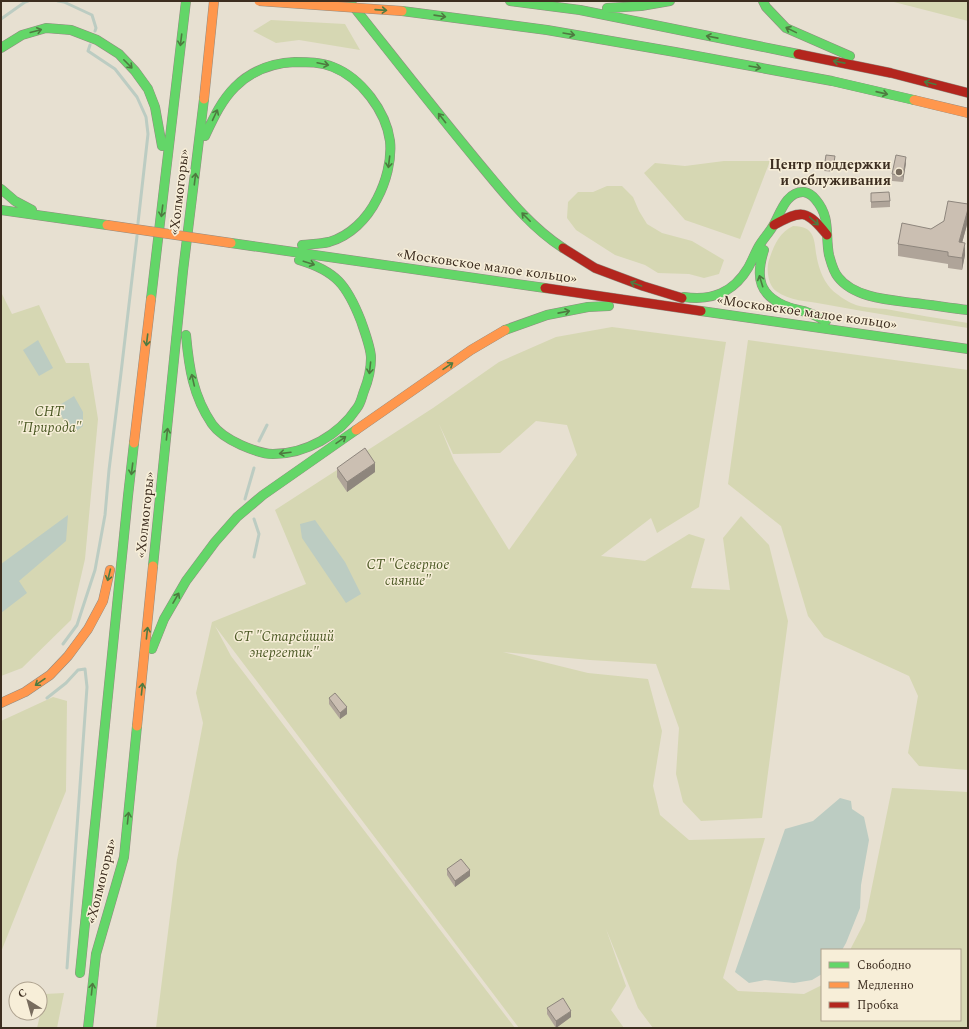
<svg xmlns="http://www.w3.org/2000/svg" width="969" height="1029" font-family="Spectral,serif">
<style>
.green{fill:#d6d7b3;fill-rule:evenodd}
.water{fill:#bcccc2}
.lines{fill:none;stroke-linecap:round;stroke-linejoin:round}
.stream{stroke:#bcccc2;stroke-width:3}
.fast-casing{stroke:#928b80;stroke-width:10}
.slow-casing{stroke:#928b80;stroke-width:10}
.jam-casing{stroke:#928b80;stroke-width:10}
.fast{stroke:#63d668;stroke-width:9}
.slow{stroke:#ff974d;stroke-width:9}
.jam{stroke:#b3261e;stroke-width:9}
.slow-bridge-casing{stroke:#928b80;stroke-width:10;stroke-linecap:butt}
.slow-bridge{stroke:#ff974d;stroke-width:9}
.wall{fill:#afa499}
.shaded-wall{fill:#8e867d}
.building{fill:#cbbfb2;stroke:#8e867d}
.oneway{stroke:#4e7a40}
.poi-dot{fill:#786c5e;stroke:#f7eed8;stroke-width:1.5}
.labels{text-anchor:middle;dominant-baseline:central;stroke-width:3;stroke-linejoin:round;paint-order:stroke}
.poi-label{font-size:14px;font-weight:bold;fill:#3d2e20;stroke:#f7eed8;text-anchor:end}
.street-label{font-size:14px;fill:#3d2e20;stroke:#f7eed8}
.park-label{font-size:14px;font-style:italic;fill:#4d5a26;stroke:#f7eed8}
</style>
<rect width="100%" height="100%" fill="#e7e0d1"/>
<path class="green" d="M890,1H968V21Z
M271,20L345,24L360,50L299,40L276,43L253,31Z
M724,161H770L740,239L685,220L644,173L655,163L685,166Z
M607,186H622L633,197L639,211L647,224L662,233L692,241L724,260L719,274L704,278L689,274L658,273L645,265L615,255L576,230L567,218L568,202L578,192H593Z
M793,226C819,226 813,245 818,263C821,275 827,287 837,294C842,298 850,303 856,305C865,308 876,308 886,309C913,314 941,319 968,323V328C920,320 871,313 823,304C808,301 789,301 776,291C768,285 766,269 769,260C774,245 779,233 793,226Z
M1,292L12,314L39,305L66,363H89L98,419L85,559L71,620L22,668L1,676Z
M612,327L726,342L699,507L657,533L651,518L601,556L645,561L689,534L705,539L691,588L730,590L723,538L741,516L769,545L788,621L762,818L701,821L683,802L676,774L679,728L656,664L590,660L503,652L588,673L648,679L662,731L653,786L660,815L689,840L765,838L723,978L738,991L804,994L822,985V1020H960V950H850L865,921L892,788L968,792V1028H653L638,1008L606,929L626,986L611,1010L624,1028H519L215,626L231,656L515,1028H156L177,860L203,723L196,693L212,622L306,584L275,510L433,408L499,362L556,337ZM536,421L567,425L577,455L509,550L454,461L439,424L453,454L500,453Z
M748,340L968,370V770L919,766L908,753L918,696L909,676L824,637L808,616L781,526L728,484Z
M53,697L67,701L66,791L24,894L1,952V721Z
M64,993L57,1028H37L45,994Z"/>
<path class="water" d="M38,340L53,368L39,376L23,350Z
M74,396L83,412V426L74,433L55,408Z
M68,515L66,541L19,581L27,593L1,613V564Z
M315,520L345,562L361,594L346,603L302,538L300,524Z
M840,798L851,801L852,809L864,817L869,840L861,885L860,908L846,943L842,950H822V974L812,980L794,983L765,980L749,983L735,972L785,829L813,821Z"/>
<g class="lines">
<path class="stream" d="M58,1L64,2L92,15L96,28L95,31
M1,19L25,2L28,1
M90,45L88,51L115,69L137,97L146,117L148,134L138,223
M259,441L267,425
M245,499L254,468
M254,519L259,534L254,557
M63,644L77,625L95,570L105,515L109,470L121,373L137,236
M47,698L66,683L78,670L85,669L87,687L67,968"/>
<g class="fast-casing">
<path id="fast" d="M349,1C392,55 434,109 478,162C504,193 529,226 563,248
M510,1L580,10L798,54
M763,1L766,7L786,28L850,56
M607,8L641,6L670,1
M402,11L547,30L675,52L832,81L914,100
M1,48L22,35L46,28L71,30L97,40L119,54L135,71L148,89L155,107L162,146
M205,136C213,119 221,101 235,87C251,71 272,63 295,62C308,62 321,62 333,67C361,78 386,111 390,141C392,160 386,182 377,199C367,219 350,236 329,242C320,244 311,244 302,245
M1,189L15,201L32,210
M1,210L107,225
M231,243L545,288
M764,250C755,278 759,296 788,307C795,310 802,310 809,313C815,315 820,318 826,321
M684,297C712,301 733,293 748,268C752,261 755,253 759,246C763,239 769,233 773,226C780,214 786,191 804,192C809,193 813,196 816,200C831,218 825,234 829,255C831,262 833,271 838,277C854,298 890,300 914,303C932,305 950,308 968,310
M151,299L186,1
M701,311L968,349
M505,330L547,315L588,307L609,306
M186,335C189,368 193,396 212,424C219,434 230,440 241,445C250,449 263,454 273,454C306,454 339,435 357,408C361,403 362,396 364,391C368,381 371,370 371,358C371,348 364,330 361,321C347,285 336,271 299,260
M153,566L183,271L204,99
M152,649L164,619L186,581L215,542L237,517L263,495L356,430
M80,973L128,496L134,443
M88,1028L96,954L124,857L137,726"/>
</g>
<g class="slow-casing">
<path id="slow" d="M204,99L214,1
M914,100L968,113
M356,430L471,350L505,330
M134,443L151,299
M1,703L25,692L50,675L68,656L88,629L103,601L110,570
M137,726L153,566"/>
</g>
<g class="jam-casing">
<path id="jam" d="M798,54L891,73L968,93
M774,225C802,209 807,210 827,235
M563,248L595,268L643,286L682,298
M545,288L701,311"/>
</g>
<use href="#fast" class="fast"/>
<use href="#slow" class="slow"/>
<use href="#jam" class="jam"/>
<g class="slow-bridge-casing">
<path id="slow-bridge" d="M259,1L402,11
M107,225L231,243"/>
</g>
<use href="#slow-bridge" class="slow-bridge"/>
</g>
<path class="wall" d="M835,159L833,172L824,171V168Z
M906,163L903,182L892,181V174Z
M871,193L890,201V207L871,208Z
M968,204V221L962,243L965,255L962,270L948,268V264L898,256V244L931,229L944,221Z
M337,468L375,472L347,492L337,477Z
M329,698L347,714L340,719L329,704Z
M447,869L470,876L455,887L447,875Z
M547,1008L571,1017L556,1028L547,1014Z"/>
<path class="shaded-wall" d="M906,157V163L903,182V176Z
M968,209V221L959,254V242Z
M965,243V255L962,270V258Z
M375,463V472L347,492V482Z
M347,707V714L340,719V713Z
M470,870V876L455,887V881Z
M571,1011V1017L556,1028V1021Z"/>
<path class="building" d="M826,155L835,156L833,169L824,168Z
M896,155L906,157L903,176L892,174Z
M889,192L890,201L871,202V193Z
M948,201L968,204V209L959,242L965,243L962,258L948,256V252L898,244L902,223L931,229L944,221Z
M365,448L375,463L347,482L337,468Z
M335,693L347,707L340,713L329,698Z
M461,859L470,870L455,881L447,869Z
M563,998L571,1011L556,1021L547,1008Z"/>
<defs><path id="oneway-shaft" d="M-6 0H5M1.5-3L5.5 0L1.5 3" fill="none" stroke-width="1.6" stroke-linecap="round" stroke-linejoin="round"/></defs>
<g class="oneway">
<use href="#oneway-shaft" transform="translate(381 10) rotate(4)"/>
<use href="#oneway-shaft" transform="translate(440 16) rotate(8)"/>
<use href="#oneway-shaft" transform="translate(791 30) rotate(-154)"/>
<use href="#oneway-shaft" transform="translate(36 31) rotate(-15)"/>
<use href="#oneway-shaft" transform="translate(569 34) rotate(10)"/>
<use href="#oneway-shaft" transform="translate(712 37) rotate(-169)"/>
<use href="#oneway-shaft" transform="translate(181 40) rotate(97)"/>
<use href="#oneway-shaft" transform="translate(839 62) rotate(-169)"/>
<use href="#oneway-shaft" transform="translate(128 64) rotate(45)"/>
<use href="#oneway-shaft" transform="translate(323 64) rotate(12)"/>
<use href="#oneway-shaft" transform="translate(755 67) rotate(10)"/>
<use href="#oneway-shaft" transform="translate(930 83) rotate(-166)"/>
<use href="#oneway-shaft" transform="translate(882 93) rotate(13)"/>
<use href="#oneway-shaft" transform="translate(215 115) rotate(-65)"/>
<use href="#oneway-shaft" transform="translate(442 118) rotate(-128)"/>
<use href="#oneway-shaft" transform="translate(389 162) rotate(97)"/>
<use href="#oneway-shaft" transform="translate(195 179) rotate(-83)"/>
<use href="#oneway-shaft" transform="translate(162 211) rotate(97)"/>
<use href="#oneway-shaft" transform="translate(526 217) rotate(-135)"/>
<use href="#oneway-shaft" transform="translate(814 221) rotate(42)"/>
<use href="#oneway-shaft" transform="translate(309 263) rotate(18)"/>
<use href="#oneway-shaft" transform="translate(761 281) rotate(-107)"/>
<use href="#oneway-shaft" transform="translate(636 284) rotate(-160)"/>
<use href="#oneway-shaft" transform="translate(564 312) rotate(-11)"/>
<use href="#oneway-shaft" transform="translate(147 340) rotate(97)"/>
<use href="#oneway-shaft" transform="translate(448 366) rotate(-34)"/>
<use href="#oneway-shaft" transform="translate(370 368) rotate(96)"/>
<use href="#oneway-shaft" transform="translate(193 380) rotate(-103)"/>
<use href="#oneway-shaft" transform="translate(167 434) rotate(-84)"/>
<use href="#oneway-shaft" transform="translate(341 440) rotate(-35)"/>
<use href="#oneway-shaft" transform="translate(285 453) rotate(173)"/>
<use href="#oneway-shaft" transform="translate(132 469) rotate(97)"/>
<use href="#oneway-shaft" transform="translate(109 575) rotate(104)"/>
<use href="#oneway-shaft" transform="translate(176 598) rotate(-60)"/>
<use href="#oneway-shaft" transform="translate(147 633) rotate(-84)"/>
<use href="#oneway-shaft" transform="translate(40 682) rotate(145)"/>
<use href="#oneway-shaft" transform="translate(142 689) rotate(-84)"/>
<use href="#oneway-shaft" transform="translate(128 818) rotate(-84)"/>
<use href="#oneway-shaft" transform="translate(92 989) rotate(-84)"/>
</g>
<circle class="poi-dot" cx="899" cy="172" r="4"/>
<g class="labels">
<g class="poi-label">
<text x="891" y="164">Центр поддержки<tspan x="891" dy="16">и осблуживания</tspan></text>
</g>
<g class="street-label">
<text transform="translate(179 192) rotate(-83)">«Холмогоры»</text>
<text transform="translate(487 266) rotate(8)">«Московское малое кольцо»</text>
<text transform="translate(807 312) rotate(8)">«Московское малое кольцо»</text>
<text transform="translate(145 515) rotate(-84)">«Холмогоры»</text>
<text transform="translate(101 881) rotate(-76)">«Холмогоры»</text>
</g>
<g class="park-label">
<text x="49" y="411">СНТ<tspan x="49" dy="16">"Природа"</tspan></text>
<text x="408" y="564">СТ "Северное<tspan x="408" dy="16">сияние"</tspan></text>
<text x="284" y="636">СТ "Старейший<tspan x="284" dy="16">энергетик"</tspan></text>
</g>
</g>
<rect width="969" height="1029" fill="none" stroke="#3d2e20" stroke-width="4"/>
<rect x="821" y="949" width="140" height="72" fill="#f7eed8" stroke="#ada18e"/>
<rect x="829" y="962" width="20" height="6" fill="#63d668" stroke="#ada18e"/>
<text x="857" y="969" font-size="12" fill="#3d2e20">Свободно</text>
<rect x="829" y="982" width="20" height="6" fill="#ff974d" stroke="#ada18e"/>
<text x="857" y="989" font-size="12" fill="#3d2e20">Медленно</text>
<rect x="829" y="1002" width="20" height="6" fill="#b3261e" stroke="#ada18e"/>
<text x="857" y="1009" font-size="12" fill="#3d2e20">Пробка</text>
<g transform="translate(28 1001) rotate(323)"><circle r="19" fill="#f7eed8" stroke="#ada18e"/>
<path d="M0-3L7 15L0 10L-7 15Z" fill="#786c5e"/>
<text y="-6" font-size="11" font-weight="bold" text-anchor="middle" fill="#3d2e20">С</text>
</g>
</svg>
